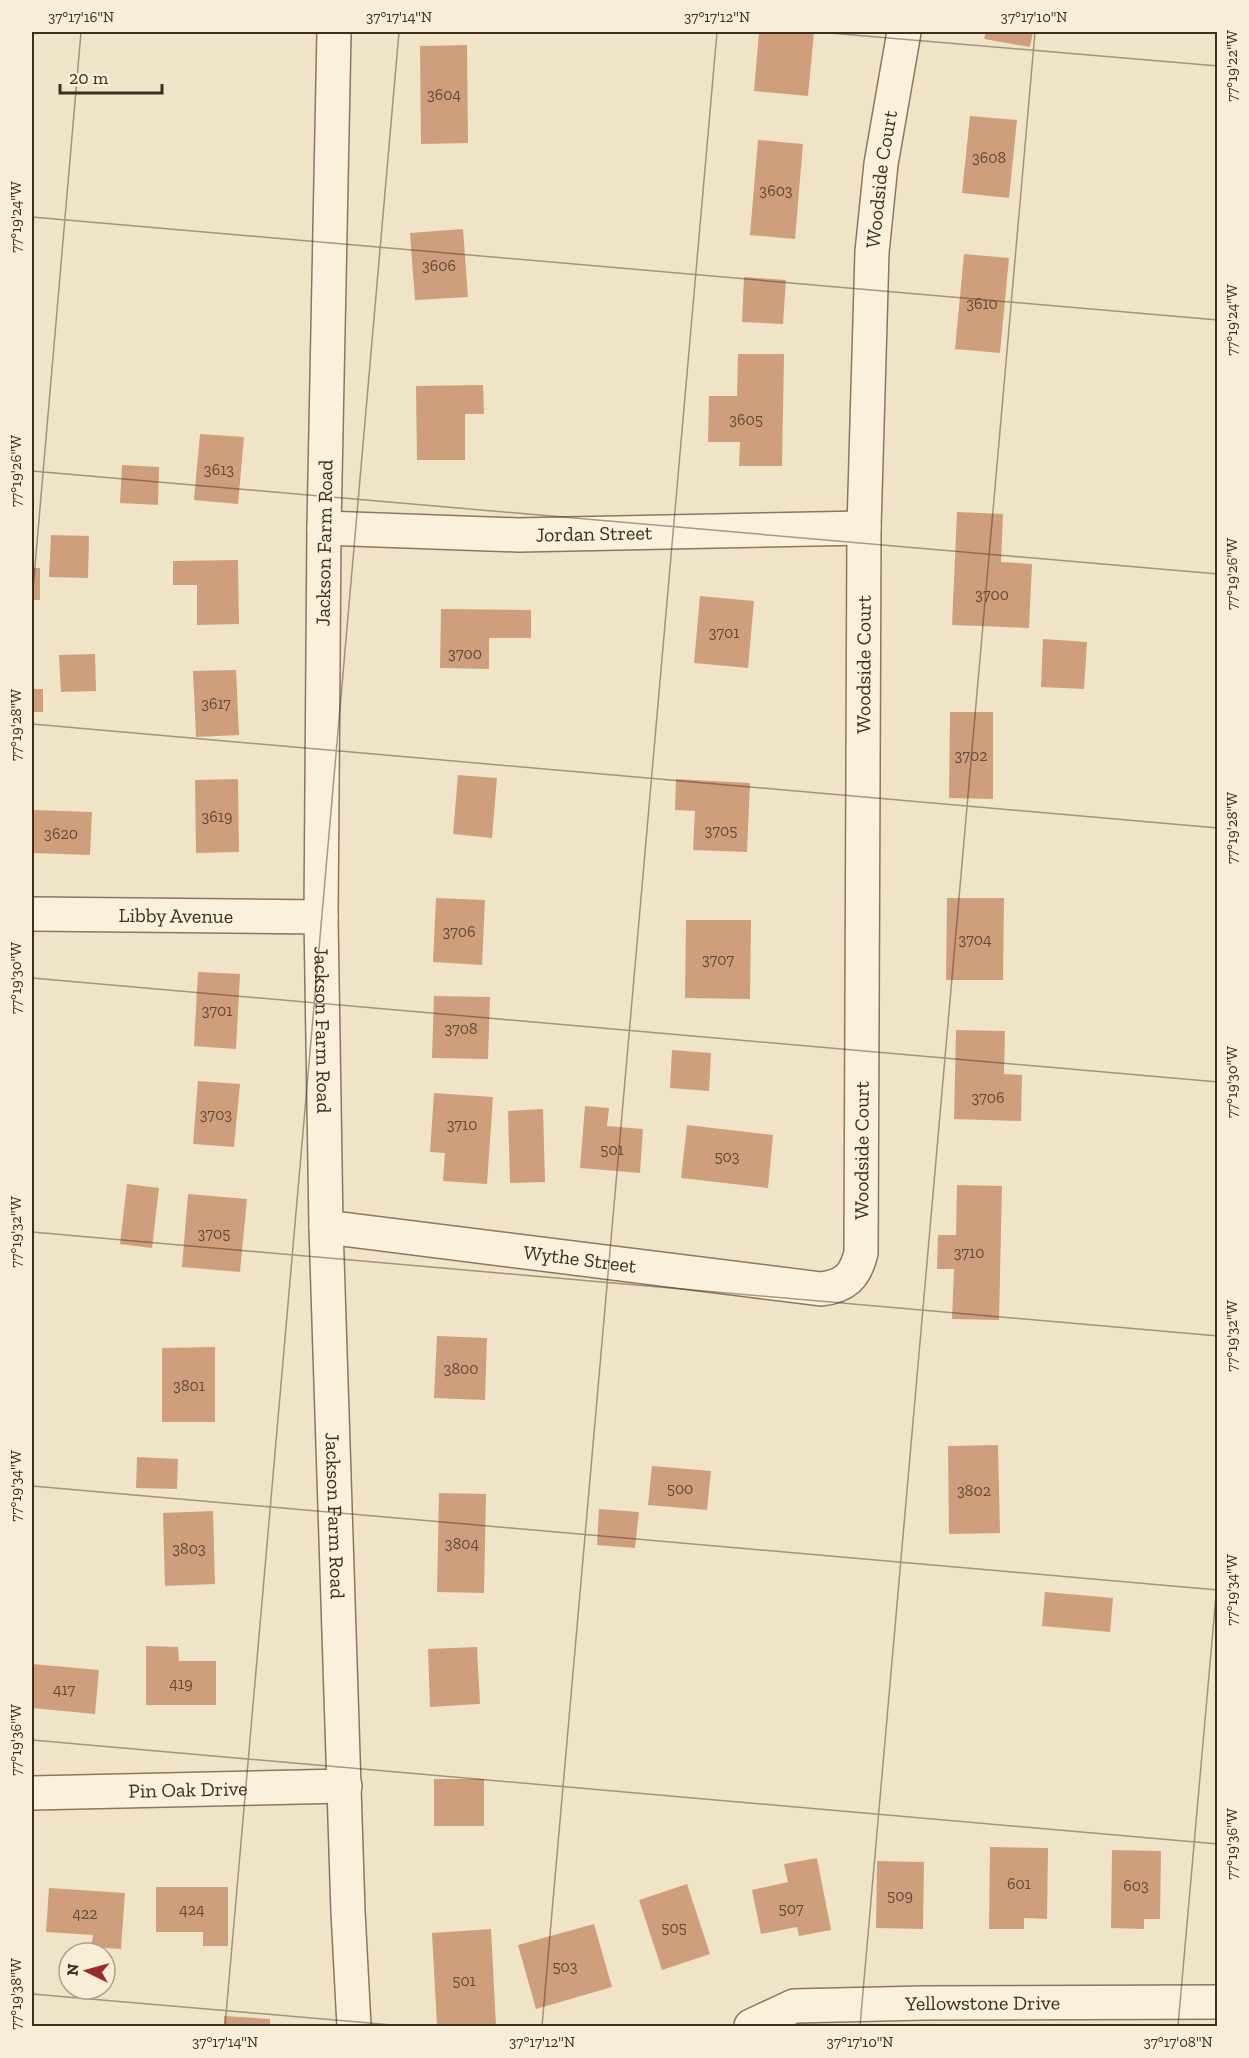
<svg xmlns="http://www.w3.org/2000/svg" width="1249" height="2058" font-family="'Zilla Slab',serif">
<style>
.building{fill:#cf9f7d}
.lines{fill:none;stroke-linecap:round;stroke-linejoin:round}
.minor-casing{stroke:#8d765c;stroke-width:36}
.minor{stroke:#faf1dc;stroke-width:33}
.ticks{fill:none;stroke:#3d2e20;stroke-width:1.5;stroke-opacity:0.45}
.labels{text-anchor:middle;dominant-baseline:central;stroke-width:4.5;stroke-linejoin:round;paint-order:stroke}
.number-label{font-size:16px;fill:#624a37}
.street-label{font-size:20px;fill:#3d2e20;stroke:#f7eed8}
.neatline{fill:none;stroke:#3d2e20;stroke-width:2}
.ticks-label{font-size:15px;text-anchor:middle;fill:#3d2e20}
</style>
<rect width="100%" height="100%" fill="#f0e4c8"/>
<path class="building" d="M759,32H814L808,96L754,91Z
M986,32H1033L1030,47L984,39Z
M467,45L468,143L421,144L420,46Z
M970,116L1017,120L1009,198L962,193Z
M758,140L803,144L795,239L750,235Z
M463,229L468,297L415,300L410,233Z
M964,254L1009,258L1000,353L955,349Z
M744,277L786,280L783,324L742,322Z
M738,354H784L782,466H739L740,442H708L709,396H737Z
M483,385L484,414H465V460H417L416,386Z
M200,434L244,437L238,504L194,500Z
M122,465L159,467L158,505L120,503Z
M957,512L1003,514L1001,562L1032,564L1029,628L952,625Z
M51,535L89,536L88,578L49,577Z
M238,560L239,624L197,625V585H173V561Z
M32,568H40V600H32Z
M700,596L754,601L748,668L694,663Z
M441,609L531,610V638H489V669L440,668Z
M1043,639L1087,642L1084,689L1041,687Z
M95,654L96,691L61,692L59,655Z
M236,670L239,735L196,737L193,671Z
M32,689H43V712H32Z
M950,712H993V799L949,798Z
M458,775L497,778L492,838L453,834Z
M238,779L239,852L196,853L195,780Z
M676,779L750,783L747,852L693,850L695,811L675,810Z
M32,810L92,812L90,855L32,853Z
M436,898L485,900L482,965L433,962Z
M947,898H1004L1003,980H946Z
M686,920H751L750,999L685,998Z
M198,972L240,974L236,1049L194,1046Z
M434,996L490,997L488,1059L432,1058Z
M956,1030L1005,1031L1004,1074L1022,1075L1021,1121L954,1119Z
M672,1050L711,1053L709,1091L670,1088Z
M198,1081L240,1084L234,1147L193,1144Z
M434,1093L493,1097L487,1184L443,1181L445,1153L430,1152Z
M585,1106L609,1108L607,1126L643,1129L640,1173L580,1168Z
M543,1109L545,1182L510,1183L508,1111Z
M687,1125L773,1135L768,1188L681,1178Z
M127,1184L159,1188L152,1248L120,1244Z
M957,1185L1002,1186L999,1320L952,1319L954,1269H937L938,1235H956Z
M188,1194L247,1199L240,1272L182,1267Z
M437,1336L487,1338L485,1400L434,1398Z
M215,1347V1422H162V1348Z
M998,1445L1000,1533L949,1534L948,1446Z
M137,1457L178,1459L177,1489L136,1488Z
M652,1466L711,1471L707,1510L648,1505Z
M439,1493L486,1494L484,1593L437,1592Z
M599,1509L639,1512L635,1548L597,1545Z
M213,1511L215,1584L165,1586L163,1513Z
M1045,1592L1113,1598L1110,1632L1042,1626Z
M146,1646L178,1647L179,1661H216V1705H146Z
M477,1647L480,1704L430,1707L428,1649Z
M32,1664L99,1670L95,1714L32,1708Z
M434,1779H484V1826H434Z
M990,1847L1048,1848L1047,1919L1024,1918V1929H989Z
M1112,1850L1161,1851L1160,1919H1144V1929L1111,1928Z
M817,1858L831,1930L799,1936L797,1927L761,1934L752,1890L788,1882L784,1864Z
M877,1861L924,1862L923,1929L876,1928Z
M687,1884L710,1954L662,1970L639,1900Z
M156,1887H228V1946H203V1932H156Z
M49,1888L125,1893L121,1949L91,1947L93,1935L46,1932Z
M594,1924L612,1987L536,2009L518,1945Z
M491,1929L496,2026H437L432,1933Z
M224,2016L270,2019V2026H224Z"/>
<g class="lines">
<g class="minor-casing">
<g id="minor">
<path id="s1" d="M334,32L324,528L321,917L326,1227L348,1912L354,2026"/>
<path id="s2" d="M324,528L519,535L864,528"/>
<path id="s3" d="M32,914L321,917"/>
<path id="s4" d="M326,1227L821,1289C845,1286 855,1277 861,1253L864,528L872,252L881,164L904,32"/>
<path id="s5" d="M32,1793L345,1786"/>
<path id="s6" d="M751,2026L794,2006L924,2003L1218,2002"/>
</g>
</g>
<use href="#minor" class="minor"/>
</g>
<path class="ticks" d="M818,32L1218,66M32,217L1218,320M32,471L1218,574M32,601L81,32M32,724L1218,828M32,978L1218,1082M32,1232L1218,1336M32,1486L1218,1590M32,1740L1218,1844M32,1994L404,2026M225,2026L399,32M542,2026L717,32M860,2026L1035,32M1178,2026L1218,1573"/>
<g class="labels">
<g class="number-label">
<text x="444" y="94">3604</text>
<text x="989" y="157">3608</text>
<text x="776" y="190">3603</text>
<text x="439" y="265">3606</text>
<text x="982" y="303">3610</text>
<text x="746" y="419">3605</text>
<text x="219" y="469">3613</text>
<text x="992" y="594">3700</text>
<text x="724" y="632">3701</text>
<text x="465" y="653">3700</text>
<text x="216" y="703">3617</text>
<text x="971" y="755">3702</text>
<text x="217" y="816">3619</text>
<text x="721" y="830">3705</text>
<text x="61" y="833">3620</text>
<text x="459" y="931">3706</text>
<text x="975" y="939">3704</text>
<text x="718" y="959">3707</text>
<text x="217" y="1010">3701</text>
<text x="461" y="1028">3708</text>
<text x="988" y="1097">3706</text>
<text x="216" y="1114">3703</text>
<text x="462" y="1124">3710</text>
<text x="612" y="1149">501</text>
<text x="727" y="1156">503</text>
<text x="214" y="1233">3705</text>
<text x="969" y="1252">3710</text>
<text x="461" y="1368">3800</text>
<text x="189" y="1385">3801</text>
<text x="680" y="1488">500</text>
<text x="974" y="1490">3802</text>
<text x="462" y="1543">3804</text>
<text x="189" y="1548">3803</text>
<text x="181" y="1683">419</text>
<text x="64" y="1689">417</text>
<text x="1019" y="1883">601</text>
<text x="1136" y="1885">603</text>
<text x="900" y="1895">509</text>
<text x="791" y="1908">507</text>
<text x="192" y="1909">424</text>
<text x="85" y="1913">422</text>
<text x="674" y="1927">505</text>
<text x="565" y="1966">503</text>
<text x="464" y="1980">501</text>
</g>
<g class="street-label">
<text stroke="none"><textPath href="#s4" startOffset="1632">Woodside Court</textPath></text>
<text stroke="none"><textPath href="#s2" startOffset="270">Jordan Street</textPath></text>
<text transform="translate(324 543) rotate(-89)">Jackson Farm Road</text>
<text stroke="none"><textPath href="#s4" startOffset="1146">Woodside Court</textPath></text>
<text stroke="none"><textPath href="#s3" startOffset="144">Libby Avenue</textPath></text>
<text stroke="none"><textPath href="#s1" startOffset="998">Jackson Farm Road</textPath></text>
<text stroke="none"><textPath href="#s4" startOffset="660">Woodside Court</textPath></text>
<text stroke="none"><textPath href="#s4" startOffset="256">Wythe Street</textPath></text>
<text stroke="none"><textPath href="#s1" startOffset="1484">Jackson Farm Road</textPath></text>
<text stroke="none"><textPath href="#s5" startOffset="156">Pin Oak Drive</textPath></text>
<text stroke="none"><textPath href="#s6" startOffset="236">Yellowstone Drive</textPath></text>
</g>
</g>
<rect width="1249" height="2058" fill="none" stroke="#f7eed8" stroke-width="66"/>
<g transform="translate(87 1971) rotate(275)"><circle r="28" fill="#f7eed8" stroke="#ada18e" stroke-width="1.5"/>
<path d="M0-4.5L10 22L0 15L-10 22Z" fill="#9e2a2b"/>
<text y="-9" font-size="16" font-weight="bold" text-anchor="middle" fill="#3d2e20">N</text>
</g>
<path d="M60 84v9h102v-9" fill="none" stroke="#3d2e20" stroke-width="3"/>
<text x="69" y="84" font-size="18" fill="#3d2e20" stroke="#f7eed8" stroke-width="4.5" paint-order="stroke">20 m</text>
<rect x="33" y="33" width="1183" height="1992" class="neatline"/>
<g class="ticks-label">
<text x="81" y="22">37°17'16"N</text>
<text x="399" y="22">37°17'14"N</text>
<text x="717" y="22">37°17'12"N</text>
<text x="1034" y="22">37°17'10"N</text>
<text transform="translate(1232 66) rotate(-90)" y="5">77°19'22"W</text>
<text transform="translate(16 217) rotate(-90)" y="5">77°19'24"W</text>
<text transform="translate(1232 320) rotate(-90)" y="5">77°19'24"W</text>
<text transform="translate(16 471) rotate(-90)" y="5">77°19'26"W</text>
<text transform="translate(1232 574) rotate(-90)" y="5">77°19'26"W</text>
<text transform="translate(16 725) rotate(-90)" y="5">77°19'28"W</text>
<text transform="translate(1232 828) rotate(-90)" y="5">77°19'28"W</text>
<text transform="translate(16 978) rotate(-90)" y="5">77°19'30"W</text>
<text transform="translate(1232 1082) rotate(-90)" y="5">77°19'30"W</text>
<text transform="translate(16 1232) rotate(-90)" y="5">77°19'32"W</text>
<text transform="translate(1232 1336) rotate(-90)" y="5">77°19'32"W</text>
<text transform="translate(16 1486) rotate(-90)" y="5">77°19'34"W</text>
<text transform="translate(1232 1590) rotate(-90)" y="5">77°19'34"W</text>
<text transform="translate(16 1740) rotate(-90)" y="5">77°19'36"W</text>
<text transform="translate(1232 1844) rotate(-90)" y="5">77°19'36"W</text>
<text transform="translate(16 1994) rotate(-90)" y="5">77°19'38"W</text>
<text x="225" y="2047">37°17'14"N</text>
<text x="542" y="2047">37°17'12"N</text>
<text x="860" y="2047">37°17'10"N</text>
<text x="1178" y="2047">37°17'08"N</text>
</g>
</svg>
